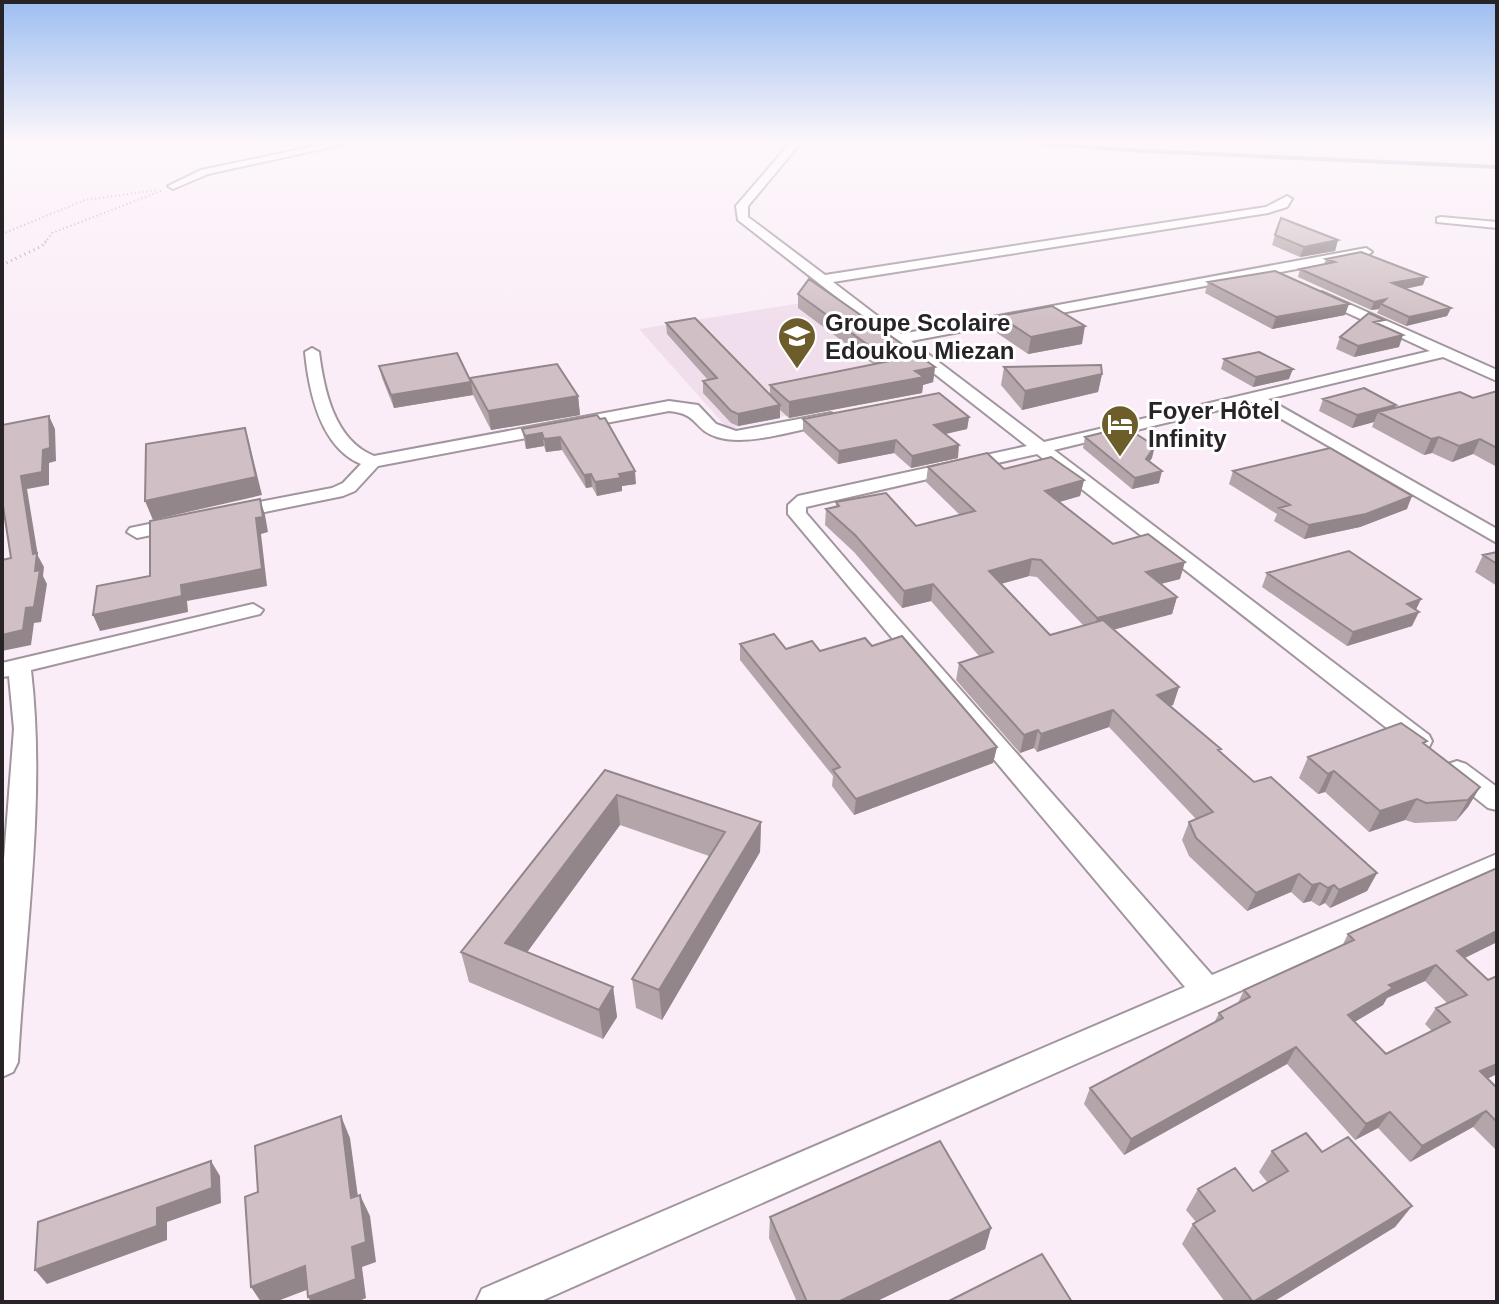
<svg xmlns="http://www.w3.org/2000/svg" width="1499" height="1304" font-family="Helvetica,sans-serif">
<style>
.built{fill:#f1deed}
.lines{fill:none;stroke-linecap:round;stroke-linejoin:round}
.stream{stroke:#9c9bbe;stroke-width:4}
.street-casing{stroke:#a1959e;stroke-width:4}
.path-far1{stroke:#a39aa1;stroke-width:2;stroke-dasharray:1 3;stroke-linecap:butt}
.path{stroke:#a39aa1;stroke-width:3;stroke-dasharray:1 4;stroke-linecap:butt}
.street{fill:#fff;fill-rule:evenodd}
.wall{fill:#b3a5a9;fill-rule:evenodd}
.shaded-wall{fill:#92868a}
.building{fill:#d0c0c5;stroke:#92868a;stroke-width:2;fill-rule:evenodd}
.labels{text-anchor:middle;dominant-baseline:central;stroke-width:6;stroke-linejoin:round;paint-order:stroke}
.far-poi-label{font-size:24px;font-weight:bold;fill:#272327;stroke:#fff;text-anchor:start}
</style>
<rect width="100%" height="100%" fill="#faedf7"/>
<path class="built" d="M820,300L936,382L728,429L639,329Z"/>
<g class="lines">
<path class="stream" d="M1007,141L1145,151L1497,167"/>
<g class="street-casing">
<path id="street" d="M340,141H358L208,174L173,189L168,186L201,170Z
M792,141H802L748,206V217L825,275L1266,207L1287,196L1292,199L1287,207L1268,213L833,282L901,334L1366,248L1372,252L1366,256L911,341L1044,442L1430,351L1317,299V293L1322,292L1497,370V381L1443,357L1268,399L1497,529V543L1252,402L1054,450L1429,735L1432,741L1429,747L1420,749L1411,747L1037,454L806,507V513L855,570L1212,975L1497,854V877L539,1302H476L482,1289L1185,987L788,514V505L798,496L1027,446L738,220L736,206Z
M1441,217L1497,222V228L1437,222V218Z
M312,348L319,352C324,390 334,440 374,456L669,401L698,405L716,424L736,431L831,413L839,418L831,423C800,429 747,447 717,437C692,429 700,414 669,411L378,466L355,491L343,496L235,518L228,516L226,512L228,508L332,488L343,483L361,464C320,447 309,392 305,352Z
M178,518L187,524L185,528L137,538L127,532L130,528Z
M253,604L263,610L260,614L31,670C46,798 25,933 18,1062L13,1072L2,1077V885L14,729L9,676L2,677V663Z
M1457,761L1466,764L1497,787V810L1488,808L1448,776L1445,770L1448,764Z"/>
</g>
<path class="path-far1" d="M2,234L85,200L157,190
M45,243L52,233L161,191"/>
<path class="path" d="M2,265L42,246L46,241"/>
<use href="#street" class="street"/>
</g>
<path class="wall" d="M1275,235L1338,240L1335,251L1300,257L1272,245Z
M1326,259L1423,285L1405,289L1451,308L1447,316L1406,326L1377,313L1379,309L1371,310L1298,277L1300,269L1324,264Z
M1208,282L1345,315L1272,329L1205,293Z
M798,294L935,367L933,382L923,385L922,393L789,418L780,410V418L738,426L731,423L703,393V381L708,380L667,334L666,323L770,395V385L873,364L798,308Z
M999,316L1082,344L1028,354L997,333Z
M1382,326L1399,347L1354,357L1336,349L1340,337Z
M1224,359L1289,379L1253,387L1221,369Z
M379,366L578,396L580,415L491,430L473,395L394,408L382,378Z
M1004,367L1102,374L1098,392L1022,410L1001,385Z
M1497,391V467L1473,454L1452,462L1432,453L1424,455L1372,427L1374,422L1352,428L1319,411L1323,399L1396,405L1395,407L1473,398Z
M597,415L636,484L622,486V491L597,496L592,487L586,488L562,450L546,452L544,446L526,449L522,429Z
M969,417L967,429L945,434L958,458L911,468L894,453L838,464L803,431V419Z
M1085,437L1152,458L1149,462L1159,483L1132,489L1083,448Z
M928,467L1004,469L1084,480L1080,496L1059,502L1113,544L1180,579L1160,584L1177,597L1172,614L1113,630L1179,687L1173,705L1170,706L1254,782L1377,873L1367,891L1330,908L1325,903L1319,906L1311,901L1303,903L1291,892L1247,911L1189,856L1182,840L1189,822L1196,819L1109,727L1037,752L1034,748L1020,753L956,680L959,663L979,656L931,601L902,608L854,552L825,525L826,509L836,507V502L916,526L960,515L926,482ZM1029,576L1037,577L1084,626L1050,635L1001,584Z
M1233,471L1407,509L1360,527L1304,539L1274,521L1277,514L1229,484Z
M1497,552V586L1475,572L1483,555Z
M1267,573L1421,599L1416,610L1412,626L1347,646L1262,587Z
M740,644L786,649L820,651L997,747L993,763L854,815L832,786L833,776L740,660Z
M1427,741L1425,744L1480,787L1468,807L1456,821L1415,823L1405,820L1369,832L1325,792L1318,794L1299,778L1308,757Z
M605,770L761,822L760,852L662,1020L636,1008L632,979L709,856L620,825L527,952L613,987L617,1017L603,1039L469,982L461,952Z
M1497,868V945L1495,943L1465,958L1488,980L1497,976V1074L1487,1079L1497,1088V1151L1473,1127L1410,1162L1378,1128L1355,1140L1287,1064L1124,1155L1084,1104L1090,1088L1214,1023L1219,1013L1238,1003L1244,990L1342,946L1348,934ZM1425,981L1447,1003L1436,1008L1425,1024L1432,1031L1386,1054L1354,1022L1383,1005L1387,998Z
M1272,1151L1322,1152L1412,1206L1395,1227L1273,1302H1225L1182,1244L1193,1224L1196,1222L1186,1210L1198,1189L1253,1191L1267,1182L1259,1172Z
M770,1217L991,1228L985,1249L875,1302H797L769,1238Z"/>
<path class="shaded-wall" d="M1338,240L1335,251L1300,257L1304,247Z
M1426,277L1423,285L1389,292L1392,283Z
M1386,299L1381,304L1379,309L1371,310L1374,302Z
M1349,304L1345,315L1272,329L1276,317Z
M1451,308L1447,316L1406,326L1409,317Z
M1085,326L1082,344L1028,354L1031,337Z
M1403,335L1399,347L1354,357L1358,346Z
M935,367L933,382L923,385L922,393L789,418V402Z
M1293,369L1289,379L1253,387L1256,377Z
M1102,374L1098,392L1022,410L1025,391Z
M471,382L473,395L394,408L391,395Z
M578,396L580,415L491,430L488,411Z
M780,405V418L738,426V414Z
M1396,405L1391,417L1378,412L1374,422L1352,428L1357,415Z
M49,416L55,429L56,461L49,463V485L27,489L38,556L44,567L43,576L47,584L41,622L34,623L31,645L2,651V635L26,608L35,571L21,476L43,450Z
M969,417L967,429L932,437L934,425Z
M245,428L250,446L262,495L153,520L145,501Z
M542,433L544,446L526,449L525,436Z
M560,437L562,450L546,452L544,439Z
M1439,437L1432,453L1424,455L1431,439Z
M1480,439L1473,454L1452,462L1459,446Z
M896,440L894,453L838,464L839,451Z
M959,445L958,458L911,468L912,456Z
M1155,446L1152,458L1143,470L1146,459Z
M635,471L636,484L622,486V491L597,496L595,482L619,474Z
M1162,471L1159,483L1132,489L1135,478Z
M591,474L592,487L586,488L584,475Z
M1084,480L1080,496L1042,507L1045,491Z
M1412,496L1407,509L1360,527L1304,539L1309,525Z
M260,499L265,515L268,532L261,534L267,586L187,601L188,612L100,631L93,615L181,585L256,518Z
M1032,559L1029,576L986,588L989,571Z
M1185,562L1180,579L1141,589L1146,572Z
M933,584L931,601L902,608L904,591Z
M1177,597L1172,614L1093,635L1097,618Z
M1421,599L1414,613L1407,604Z
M1419,612L1412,626L1347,646L1353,632Z
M1179,687L1173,705L1151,712L1157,695Z
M1113,710L1109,727L1037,752L1041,734Z
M1038,730L1034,748L1020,753L1024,735Z
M997,747L993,763L854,815L856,799Z
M1334,771L1325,792L1318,794L1328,774Z
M1480,787L1468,807L1456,821L1468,800Z
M617,795L620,825L512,973L505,943Z
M1417,799L1405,820L1369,832L1380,811Z
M761,822L760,852L662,1020L659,990Z
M1377,873L1367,891L1330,908L1339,890Z
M1299,874L1291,892L1247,911L1256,893Z
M1320,883L1311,901L1303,903L1312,885Z
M1334,885L1325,903L1319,906L1328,888Z
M1497,931V940L1495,943L1446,967L1457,951Z
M1436,965L1425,981L1387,998L1383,1005L1338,1032L1348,1015L1389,985Z
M613,987L617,1017L603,1039L599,1010Z
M1296,1047L1287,1064L1124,1155L1131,1139Z
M1497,1064V1074L1467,1088L1480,1071Z
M1486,1111L1473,1127L1410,1162L1422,1146Z
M1390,1112L1378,1128L1355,1140L1366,1124Z
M341,1116L350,1138L361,1219L351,1198Z
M211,1161L220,1176L221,1203L167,1222V1240L47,1284L35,1270L157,1208Z
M360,1195L370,1216L376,1262L362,1267L366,1298L357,1302H311L308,1297L352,1247Z
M1412,1206L1395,1227L1273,1302H1255Z
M991,1228L985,1249L875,1302H838Z
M305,1266L317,1286L275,1302H261L251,1287Z"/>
<path class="building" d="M1281,218L1338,240L1304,247L1275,235Z
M1361,252L1426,277L1392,283L1451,308L1409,317L1381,304L1386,299L1374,302L1300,269L1335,262L1326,259Z
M1275,271L1349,304L1276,317L1208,282Z
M809,279L935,367L915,371L924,377L789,402L770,385L890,361L798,294Z
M1052,306L1085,326L1031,337L999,316Z
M1369,313L1384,320L1374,322L1403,335L1358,346L1340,337Z
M695,318L780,405L738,414L731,411L703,381L717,378L666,323Z
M1259,352L1293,369L1256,377L1224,359Z
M457,353L471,382L391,395L379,366Z
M557,364L578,396L488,411L470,378Z
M1101,365L1102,374L1025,391L1004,367Z
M1364,388L1396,405L1357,415L1323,399Z
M1497,391V448L1480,439L1459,446L1439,437L1431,439L1378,412L1460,392L1473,398Z
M939,393L969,417L934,425L959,445L912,456L896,440L839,451L803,419Z
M597,415L600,419L605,418L635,471L619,474L621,478L595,482L591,474L584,475L560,437L544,439L542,433L525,436L522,429Z
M49,416L50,448L43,450L42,472L21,476L33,554L37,553L35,571L40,570L34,607L26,608L23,630L2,635V560L11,558L2,499V425Z
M1125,427L1155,446L1146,459L1162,471L1135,478L1085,437Z
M245,428L256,477L145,501L146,444Z
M1330,448L1412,496L1366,514L1309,525L1279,508L1290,505L1233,471Z
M987,453L1004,469L1051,457L1084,480L1045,491L1113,544L1148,534L1185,562L1146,572L1177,597L1097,618L1041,560L1032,559L989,571L1050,635L1103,620L1179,687L1157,695L1221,749L1218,750L1254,782L1271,777L1377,873L1339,890L1334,885L1328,888L1320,883L1312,885L1299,874L1256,893L1196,838L1189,822L1213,812L1113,710L1041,734L1038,730L1024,735L959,663L993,652L933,584L904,591L855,535L826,509L839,506L836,502L886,493L916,526L975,511L928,467Z
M260,499L263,517L256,518L262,569L181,585L182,596L93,615L97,586L150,576V521Z
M1349,551L1421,599L1407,604L1419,612L1353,632L1267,573Z
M1497,552V564L1483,555Z
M774,634L786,649L812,641L820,651L865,638L872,646L902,636L997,747L856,799L833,770L840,767L740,644Z
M1401,723L1427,741L1423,743L1480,787L1468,800L1426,803L1417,799L1380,811L1334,771L1328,774L1308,757Z
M605,770L761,822L659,990L632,979L725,832L617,795L505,943L613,987L599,1010L461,952Z
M1497,868V931L1457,951L1488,980L1497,976V1064L1480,1071L1497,1088V1122L1486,1111L1422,1146L1390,1112L1366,1124L1296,1047L1131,1139L1090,1088L1223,1018L1219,1013L1250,997L1244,990L1354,940L1348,934ZM1436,965L1467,995L1436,1008L1450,1022L1386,1054L1348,1015L1393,988L1389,985Z
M341,1116L351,1198L360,1195L366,1242L352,1247L356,1279L308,1297L305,1266L251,1287L245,1197L258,1192L255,1146Z
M1306,1133L1322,1152L1348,1137L1412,1206L1253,1302L1193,1224L1215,1211L1198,1189L1235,1168L1253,1191L1288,1171L1272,1151Z
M940,1141L991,1228L838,1302H807L770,1217Z
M211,1161L212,1188L157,1208V1226L35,1270L38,1222Z
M1042,1254L1072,1302H947Z"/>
<linearGradient id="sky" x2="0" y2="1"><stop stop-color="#9dbef1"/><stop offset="0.44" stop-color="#fdf7fb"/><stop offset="1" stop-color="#fdf7fb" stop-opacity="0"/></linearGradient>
<rect width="1499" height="323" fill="url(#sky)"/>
<defs>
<g id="school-pin" transform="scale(2)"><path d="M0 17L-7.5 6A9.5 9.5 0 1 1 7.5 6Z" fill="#6d5d2b" stroke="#fff"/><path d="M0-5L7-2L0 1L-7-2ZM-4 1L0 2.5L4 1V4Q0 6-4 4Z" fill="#fff"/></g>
<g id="hotel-pin" transform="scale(2)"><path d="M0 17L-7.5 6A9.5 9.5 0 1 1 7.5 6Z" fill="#6d5d2b" stroke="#fff"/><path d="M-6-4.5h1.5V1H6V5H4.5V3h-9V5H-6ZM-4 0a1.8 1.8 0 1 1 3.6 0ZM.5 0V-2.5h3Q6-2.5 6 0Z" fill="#fff"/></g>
</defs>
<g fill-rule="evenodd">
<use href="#school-pin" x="797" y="336"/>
<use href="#hotel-pin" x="1120" y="424"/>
</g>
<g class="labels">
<g class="far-poi-label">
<text x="825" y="322">Groupe Scolaire<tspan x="825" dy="28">Edoukou Miezan</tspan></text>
<text x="1148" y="410">Foyer Hôtel<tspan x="1148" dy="28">Infinity</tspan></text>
</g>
</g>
<rect width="1499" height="1304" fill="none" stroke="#272327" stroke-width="8"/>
</svg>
